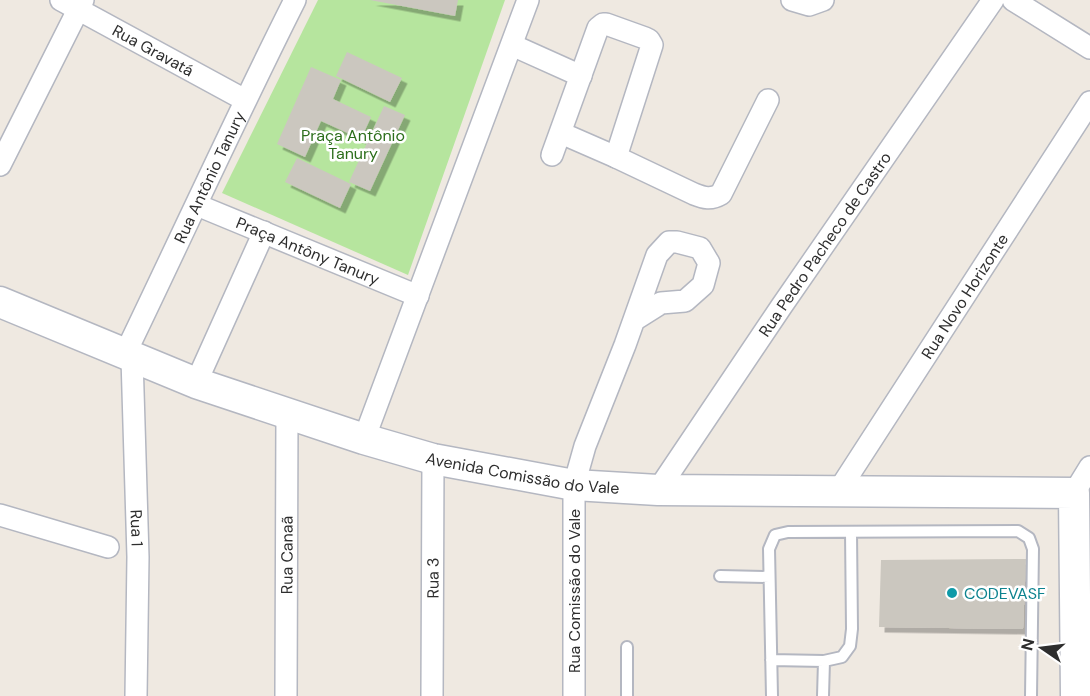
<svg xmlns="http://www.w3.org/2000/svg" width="1090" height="696" font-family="'DM Sans',sans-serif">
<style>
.green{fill:#b6e59e}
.building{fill:#cbc7bf;filter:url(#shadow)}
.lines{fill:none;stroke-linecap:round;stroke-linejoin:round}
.lane-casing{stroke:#b4b7c1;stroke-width:14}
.street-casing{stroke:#b4b7c1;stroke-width:24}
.secondary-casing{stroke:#b4b7c1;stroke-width:33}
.lane{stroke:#fff;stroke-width:10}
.street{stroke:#fff;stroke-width:21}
.secondary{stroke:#fff;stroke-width:30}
.culture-dot{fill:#0f9aa8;stroke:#fff;stroke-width:2}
.labels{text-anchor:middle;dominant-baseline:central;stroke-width:5;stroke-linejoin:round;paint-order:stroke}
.street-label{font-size:16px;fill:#2e2e2e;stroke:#fff}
.park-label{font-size:16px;fill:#2c6e1b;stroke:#fff}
.culture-label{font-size:16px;fill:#0d838f;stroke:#fff;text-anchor:start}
</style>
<defs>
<filter id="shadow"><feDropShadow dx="5.5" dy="5.5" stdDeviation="0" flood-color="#0004"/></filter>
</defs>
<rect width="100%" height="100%" fill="#efe9e1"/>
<path class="green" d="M318,0H505L408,275L222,193Z"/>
<path class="building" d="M370,0H458L455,16Z
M347,52L402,78L390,102L336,76Z
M311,67L341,80L333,99L371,117L361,139L321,121L305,157L277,144Z
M384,106L405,115L370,191L349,182Z
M297,158L351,184L340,208L285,182Z
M1026,559L1023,629L879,627L881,560Z"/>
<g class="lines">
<g class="lane-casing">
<path id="lane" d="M720,576L769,577
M627,647V696
M771,660L824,661L842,657L850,646L852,629L851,532
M772,696L769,549L775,535L788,532L1018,531L1029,538L1033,549L1031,696
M823,696L824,661"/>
</g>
<g class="street-casing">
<g id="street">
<path id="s1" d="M61,0L245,100"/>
<path d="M792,0L809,5L823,0"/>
<path d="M1013,0L1090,48"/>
<path d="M512,45L581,76"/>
<path d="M561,133L616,157L694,194C704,198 711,200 721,194L768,100"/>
<path d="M552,155L598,28L603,24H606L645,38L649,40L652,45L616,157"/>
<path d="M0,165L83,0"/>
<path id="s2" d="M197,205L418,296"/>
<path id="s3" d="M125,354C182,236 236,117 295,0"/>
<path id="s4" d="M132,358L138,557L136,696"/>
<path d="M196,383L264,232"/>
<path d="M364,439L528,0"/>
<path id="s5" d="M658,490L781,307L993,0"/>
<path id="s6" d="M839,490L1090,102"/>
<path d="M1074,493L1090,467"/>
<path d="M0,515L108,547"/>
<path id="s7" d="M286,696L287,414"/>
<path id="s8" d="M432,696L433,459"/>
<path d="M574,696V485L585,446L625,345L657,255L669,242H677L700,248L709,263L703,285L685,301L661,303L634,320"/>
</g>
</g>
<g class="secondary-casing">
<g id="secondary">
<path id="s9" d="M0,302L196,383L364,439L433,459L574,485L658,490L1074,493L1076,696"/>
</g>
</g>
<use href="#lane" class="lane"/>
<use href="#street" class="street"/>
<use href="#secondary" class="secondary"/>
</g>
<circle class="culture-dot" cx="952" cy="593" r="6"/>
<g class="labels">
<g class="street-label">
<text stroke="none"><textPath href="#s1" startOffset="105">Rua Gravatá</textPath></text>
<text stroke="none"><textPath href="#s3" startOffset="196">Rua Antônio Tanury</textPath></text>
<text stroke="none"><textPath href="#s5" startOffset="297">Rua Pedro Pacheco de Castro</textPath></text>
<text stroke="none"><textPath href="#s2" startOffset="120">Praça Antôny Tanury</textPath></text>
<text stroke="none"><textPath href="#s6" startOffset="231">Rua Novo Horizonte</textPath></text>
<text stroke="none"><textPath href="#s9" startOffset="552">Avenida Comissão do Vale</textPath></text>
<text stroke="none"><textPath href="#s4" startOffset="170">Rua 1</textPath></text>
<text stroke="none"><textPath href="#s7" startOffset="141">Rua Canaã</textPath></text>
<text stroke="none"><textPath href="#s8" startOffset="118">Rua 3</textPath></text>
<text transform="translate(574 591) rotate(-90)">Rua Comissão do Vale</text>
</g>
<g class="park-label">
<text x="353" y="135">Praça Antônio<tspan x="353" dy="18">Tanury</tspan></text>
</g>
<g class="culture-label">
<text x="964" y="593">CODEVASF</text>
</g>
</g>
<g transform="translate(1042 648) rotate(284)" stroke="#ffffff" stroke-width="4.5" paint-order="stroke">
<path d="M0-4.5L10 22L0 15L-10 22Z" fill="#2e2e2e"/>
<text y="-9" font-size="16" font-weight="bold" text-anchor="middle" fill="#2e2e2e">N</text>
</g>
</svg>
